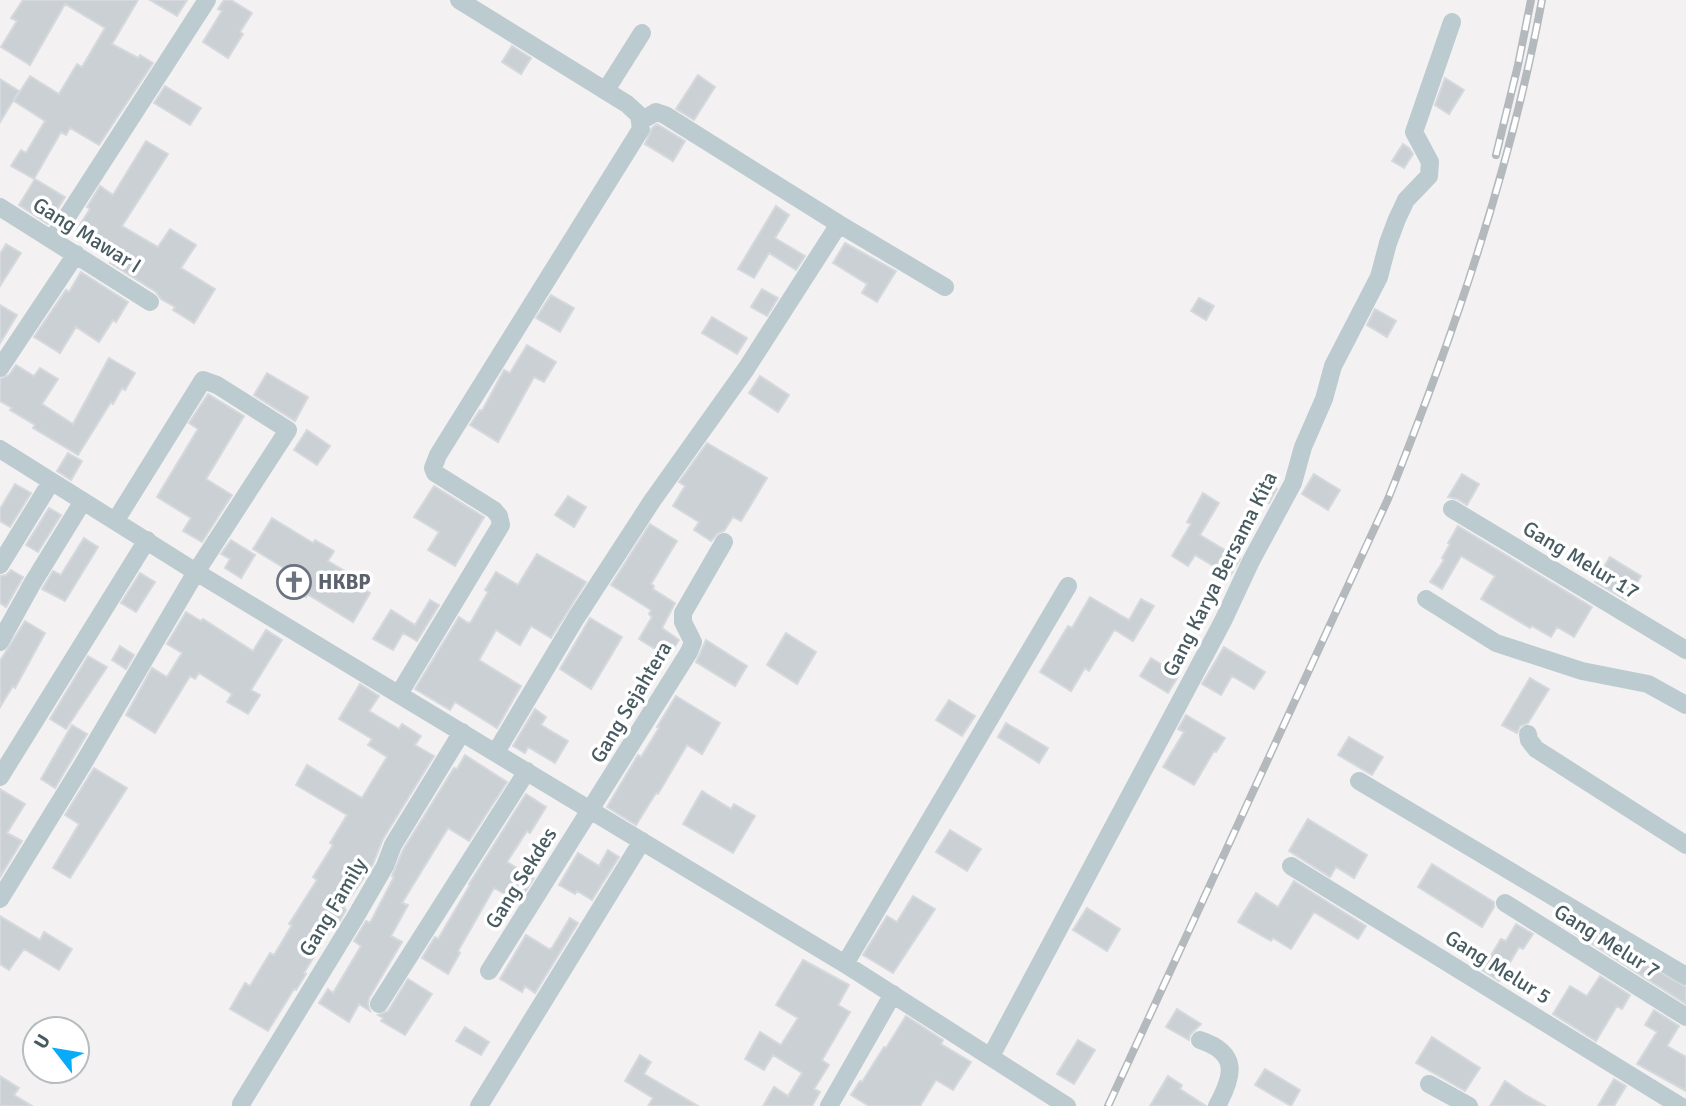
<svg xmlns="http://www.w3.org/2000/svg" width="1686" height="1106" font-family="Signika,sans-serif">
<style>
.building{fill:#cbd0d4;stroke:#d5d9dd;stroke-width:2}
.lines{fill:none;stroke-linecap:round;stroke-linejoin:round}
.minor{stroke:#bbcbcf;stroke-width:18}
.rail-casing{stroke:#b3b9bc;stroke-width:8}
.rail{stroke:#fff;stroke-width:5;stroke-dasharray:16;stroke-linecap:butt}
.labels{text-anchor:middle;dominant-baseline:central;stroke-width:7;stroke-linejoin:round;paint-order:stroke}
.street-label{font-size:21px;fill:#475b61;stroke:#fff}
.worship-label{font-size:21px;font-weight:bold;fill:#5b616d;stroke:#fff;text-anchor:start}
</style>
<rect width="100%" height="100%" fill="#f4f1f2"/>
<path class="building" d="M23,0H138L112,44L138,58L140,55L153,63L99,145L70,128L66,135L61,132L34,179L11,166L21,150L26,153L45,121L14,101L30,76L59,94L77,64L82,67L105,28L65,4L30,65L1,47L17,21L11,18Z
M150,0H187L177,16Z
M224,0H231L252,13L240,32L243,34L228,58L203,42L222,11L218,9Z
M512,46L531,58L521,74L502,62Z
M698,75L715,87L694,120L676,109Z
M1445,78L1464,90L1449,114L1435,105Z
M0,79L19,91L0,122Z
M165,86L201,108L190,125L154,103Z
M657,124L685,141L673,161L645,144L652,128Z
M146,141L168,154L122,226L158,247L170,229L196,245L181,268L215,289L194,323L173,310L175,307L161,299L156,292L110,263L114,255L76,231L90,209L87,207L100,186L113,195Z
M1403,144L1409,148L1413,154L1404,168L1392,161Z
M35,179L65,197L48,224L19,205Z
M776,206L789,215L775,238L805,256L796,270L769,253L754,278L738,269Z
M845,243L896,271L877,302L862,293L867,284L833,263Z
M6,244L21,253L0,286V254Z
M81,272L128,302L116,322L113,320L99,342L76,327L60,353L34,337L66,290L69,292Z
M762,289L778,298L767,316L751,307Z
M551,295L574,308L560,332L536,318Z
M1199,298L1214,306L1206,320L1191,311Z
M0,305L17,315L0,343Z
M1375,309L1396,321L1387,337L1367,325Z
M712,317L747,338L737,354L702,333Z
M527,345L556,362L544,382L534,377L498,442L470,425L480,410L482,411L504,370L510,373Z
M109,358L135,373L125,390L122,388L113,404L111,402L78,455L33,428L35,425L10,410L12,408L0,401V379L9,375L16,365L34,376L40,368L58,379L42,404L73,424Z
M267,373L308,397L295,421L254,395Z
M760,376L789,395L778,412L749,393Z
M208,394L244,416L206,479L232,495L202,542L183,531L191,518L157,497L198,429L189,423Z
M307,430L330,446L317,465L294,450Z
M707,443L767,478L741,521L733,517L724,531L718,533L711,541L694,530L699,522L673,506L685,486L679,482Z
M68,453L82,461L71,480L57,471Z
M1314,474L1340,490L1328,510L1302,494Z
M1462,474L1479,484L1467,505L1457,499L1448,497Z
M1261,480L1277,489L1269,503L1253,493Z
M15,484L31,493L10,527L0,521V509Z
M434,486L484,517L455,566L428,550L439,532L414,517Z
M1203,493L1219,503L1200,535L1240,559L1230,576L1195,555L1188,566L1172,556L1191,524L1187,522Z
M568,496L586,507L574,527L555,515Z
M49,508L61,515L38,552L26,545Z
M272,518L313,543L315,540L334,551L328,561L350,574L347,579L370,593L353,622L307,594L306,597L287,586L294,574L253,549Z
M650,524L677,541L651,584L654,586L653,589L675,603L662,628L679,640L668,657L639,639L652,617L649,614L651,610L611,585Z
M1458,526L1592,607L1574,637L1557,627L1551,637L1532,626L1530,628L1481,599L1495,576L1461,556L1442,589L1430,582L1444,560L1442,558L1450,544L1448,543Z
M84,538L98,547L65,601L42,589L53,571L61,575Z
M231,540L255,555L241,578L225,568L230,559L221,554Z
M537,554L586,582L551,638L531,626L520,645L496,630L479,660L521,686L497,728L455,702L450,710L415,689L459,617L468,623L471,622L488,592L485,590L496,572L518,585Z
M1610,557L1641,576L1626,600L1595,582Z
M11,570L23,577L6,607L0,603V576L6,575Z
M140,573L155,582L136,612L121,603Z
M1090,597L1129,620L1141,599L1154,606L1133,641L1115,630L1113,632L1089,671L1085,668L1071,691L1040,672L1068,626L1072,628Z
M430,600L439,605L417,641L403,633L393,650L373,639L391,610L415,625Z
M186,612L201,621L203,619L253,651L266,630L282,640L251,690L260,695L248,714L227,702L232,694L199,673L195,679L190,676L155,733L126,715L152,668L167,677L182,653L167,644Z
M590,618L622,637L591,689L560,669Z
M25,621L45,633L15,688L13,686L0,707V661Z
M786,633L816,652L797,684L767,665Z
M706,640L747,666L735,686L696,662Z
M120,646L134,655L126,669L112,660Z
M1224,647L1265,672L1254,689L1232,676L1221,695L1202,684Z
M88,656L107,667L66,729L50,719Z
M1151,658L1179,675L1168,693L1140,676Z
M1530,678L1549,689L1528,723L1520,726L1517,733L1502,725Z
M360,684L379,696L369,711L399,729L402,724L421,736L415,745L434,756L383,839L373,864L344,907L346,910L335,929L332,927L304,973L306,974L296,990L294,989L268,1031L230,1009L245,983L250,986L270,953L274,955L292,925L289,924L317,880L313,877L333,845L330,843L347,815L296,785L307,765L362,798L387,757L368,745L372,739L339,719Z
M676,696L720,723L702,754L687,745L658,794L656,793L636,825L607,807L638,755L641,757L659,728L657,727Z
M949,700L975,716L962,736L936,720Z
M535,709L546,717L541,725L568,741L555,763L528,747L525,753L513,746Z
M1186,715L1225,738L1216,752L1214,751L1194,785L1163,767L1184,732L1178,729Z
M1006,723L1048,748L1039,763L998,737Z
M72,725L87,734L55,788L41,779Z
M1349,737L1383,757L1372,775L1338,755Z
M465,755L507,782L469,841L448,828L402,903L408,905L391,936L402,942L369,998L368,1004L370,1011L359,1004L349,1022L319,1003L328,989L333,993L361,946L354,941L366,921L370,923L394,877L392,876L403,850L454,768L457,769Z
M94,768L127,788L70,878L53,868L79,824L65,815Z
M0,789L25,804L7,833L22,841L0,877Z
M702,791L731,809L734,804L755,816L733,853L683,824Z
M526,794L546,807L530,833L527,831L507,862L534,878L519,902L494,888L458,951L460,953L448,974L422,958L435,937L438,939L470,885L469,884Z
M1308,819L1367,855L1354,878L1336,867L1330,877L1289,851Z
M950,830L981,849L967,871L936,852Z
M608,850L619,857L592,900L577,891L575,894L559,885L578,853L599,866Z
M1432,864L1494,902V907L1482,927L1418,887Z
M1294,881L1366,926L1358,939L1314,912L1291,949L1273,938L1271,941L1238,922L1256,893L1278,907Z
M913,896L935,909L893,973L863,955L887,916L897,922Z
M1087,908L1120,929L1107,951L1073,930Z
M0,916L40,940L44,932L72,949L59,970L24,949L9,970L0,964Z
M570,918L578,923L535,993L525,986L522,992L500,979L526,935L549,949L552,948Z
M1516,924L1533,934L1523,949L1519,947L1499,981L1482,970L1501,939L1506,941Z
M1579,926L1686,987V1004L1575,933Z
M803,960L849,985L838,1005L850,1012L822,1060L829,1065L814,1089L820,1092L812,1106H763L774,1087L788,1096L802,1073L773,1055L764,1070L745,1059L760,1032L781,1045L798,1018L776,1005Z
M1600,976L1630,995L1622,1009L1617,1006L1596,1041L1553,1014L1570,986L1587,996Z
M408,979L432,994L405,1035L381,1021L383,1018L378,1015L388,1011Z
M1177,1009L1201,1024L1190,1035L1189,1040L1166,1027Z
M1654,1010L1679,1026L1667,1046L1686,1057V1091L1637,1064L1657,1032L1645,1025Z
M906,1016L943,1040L941,1044L971,1062L953,1090L936,1080L920,1106H869L851,1095L860,1081L862,1082L884,1047L886,1048Z
M465,1027L489,1042L481,1055L456,1041Z
M1432,1037L1480,1068L1465,1091L1416,1063Z
M1078,1040L1095,1050L1074,1084L1057,1074Z
M640,1055L651,1062L644,1074L698,1106H648L653,1098L625,1081Z
M1265,1069L1300,1090L1291,1106L1255,1085Z
M0,1076L19,1088L14,1095L32,1106H0Z
M1168,1076L1182,1085L1180,1089L1206,1106H1150Z
M1614,1079L1626,1086L1614,1106H1598Z
M1505,1081L1524,1094L1545,1106H1490Z"/>
<g class="lines">
<path class="minor" d="M606,90L642,33
M641,121L656,112L665,115L839,224L945,287
M0,207L150,302
M52,240L207,0
M0,368L76,254
M0,449L196,572L845,964L1067,1106
M1452,509L1686,650
M0,565L51,482
M1426,599L1496,643L1582,671L1648,684L1686,705
M0,642L32,584L83,501
M399,694L501,525L499,516L494,510L435,473L433,468L438,455L641,129L639,115L627,104L459,0
M1528,734L1529,740L1536,749L1686,845
M496,752L576,618L652,501L746,369L839,224
M0,777L147,540
M1359,781L1686,976
M1291,866L1680,1106
M0,899L83,764L196,572L288,430L217,385L203,380L116,520
M1505,903L1686,1017
M845,964L1068,586
M489,971L689,652L693,642L683,622V613L724,542
M379,1004L527,771
M1200,1040C1239,1053 1234,1075 1217,1106
M991,1056L1223,621L1251,561L1293,483L1303,447L1324,399L1333,366L1379,277L1388,243L1397,219L1406,200L1429,176L1430,162L1414,132L1452,22
M1429,1084L1469,1106
M241,1104L356,916L385,866L393,845L462,732
M479,1106L642,841
M829,1106L893,994"/>
<g class="rail-casing">
<path id="rail" d="M1496,155L1518,65L1531,0
M1108,1106L1388,499C1453,337 1510,172 1542,0"/>
</g>
<use href="#rail" class="rail"/>
</g>
<defs>
<g id="church-ring" transform="scale(1.75)"><circle r="9.5" fill="#fff" stroke="#6b7280" stroke-width="1.5"/><path d="M-1.2-6h2.4v3.5h3.3v2.4h-3.3V6h-2.4V-.1h-3.3v-2.4h3.3Z" fill="#6b7280"/></g>
</defs>
<g fill-rule="evenodd">
<use href="#church-ring" x="294" y="582"/>
</g>
<g class="labels">
<g class="street-label">
<text transform="translate(87 235) rotate(32)">Gang Mawar I</text>
<text transform="translate(1581 560) rotate(31)">Gang Melur 17</text>
<text transform="translate(1220 574) rotate(-63)">Gang Karya Bersama Kita</text>
<text transform="translate(631 702) rotate(-59)">Gang Sejahtera</text>
<text transform="translate(521 878) rotate(-58)">Gang Sekdes</text>
<text transform="translate(333 907) rotate(-59)">Gang Family</text>
<text transform="translate(1607 941) rotate(32)">Gang Melur 7</text>
<text transform="translate(1498 967) rotate(32)">Gang Melur 5</text>
</g>
<g class="worship-label">
<text x="318" y="582">HKBP</text>
</g>
</g>
<g transform="translate(56 1050) rotate(301)"><circle r="33" fill="#ffffff" stroke="#b5bdc0" stroke-width="2"/>
<path d="M0-5L12 26L0 18L-12 26Z" fill="#07abf8"/>
<text y="-10" font-size="19" font-weight="bold" text-anchor="middle" fill="#475b61">U</text>
</g>
</svg>
